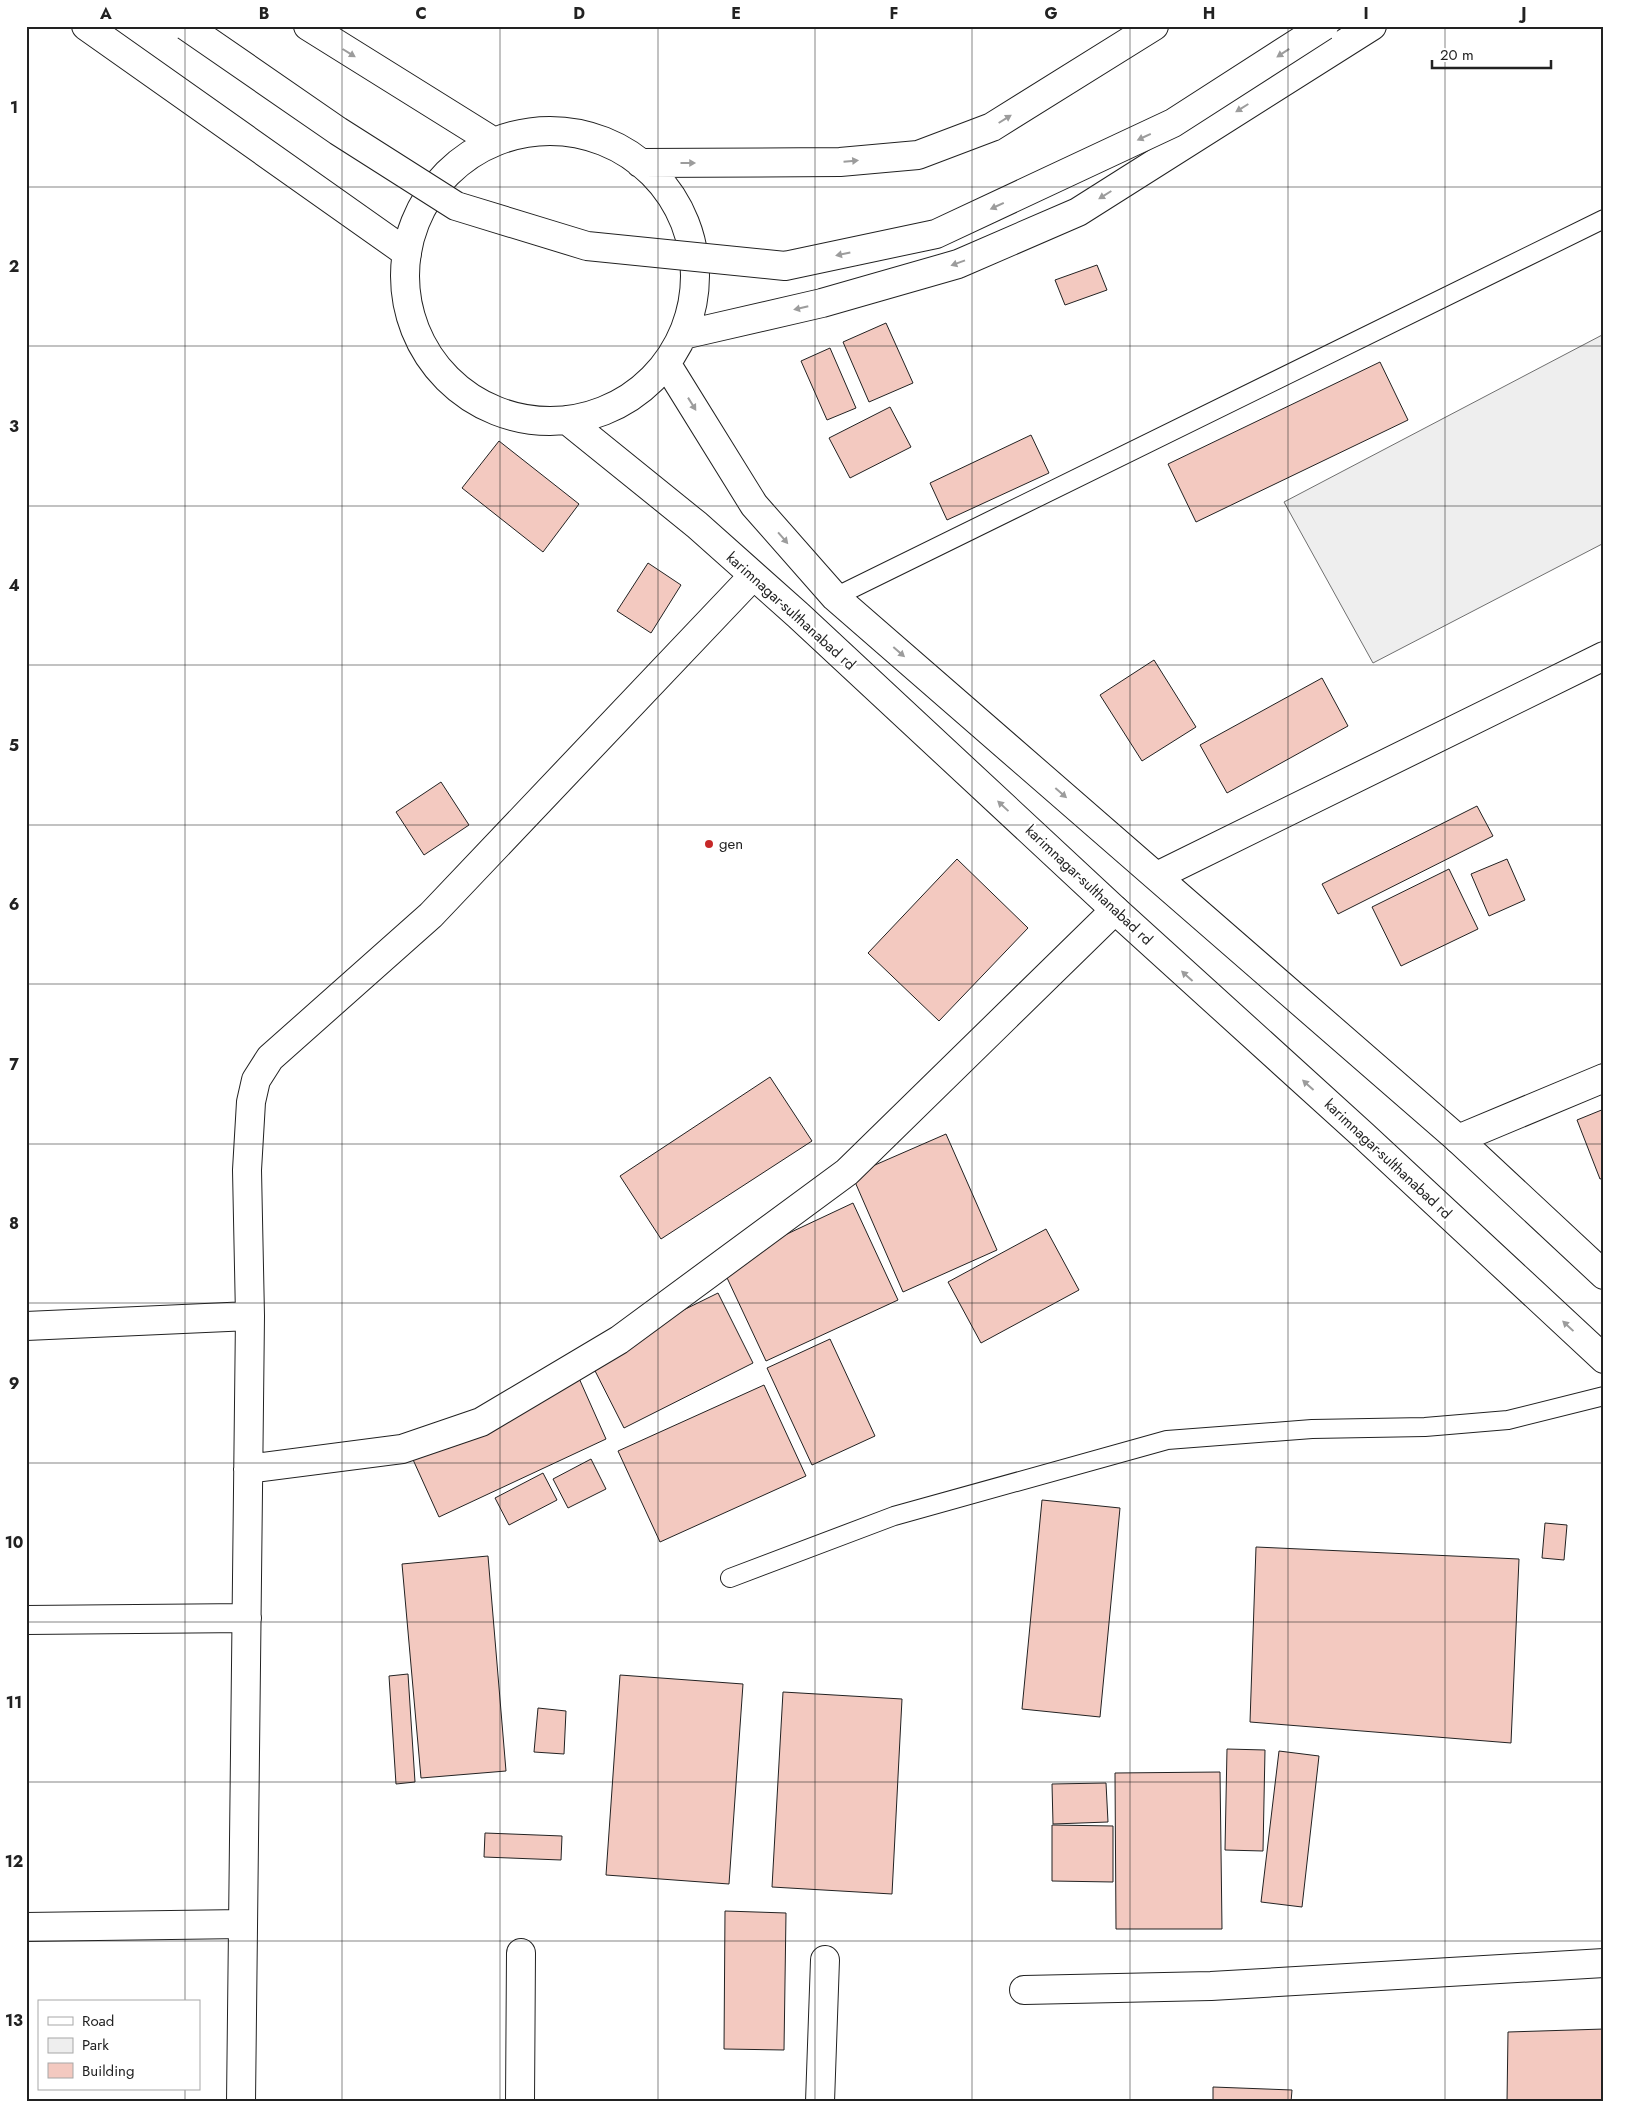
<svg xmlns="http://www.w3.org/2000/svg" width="1630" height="2128" font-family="Jost,sans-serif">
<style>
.green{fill:#eee;stroke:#6f6f6f}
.building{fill:#f3c9c0;stroke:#222}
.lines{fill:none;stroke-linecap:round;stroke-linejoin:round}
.lane-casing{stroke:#222;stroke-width:20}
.street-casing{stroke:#222;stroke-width:30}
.highway-casing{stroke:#222;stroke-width:30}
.lane{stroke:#fff;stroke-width:18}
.street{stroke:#fff;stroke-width:28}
.highway{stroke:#fff;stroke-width:28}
.highway-bridge-casing{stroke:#222;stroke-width:30;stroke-linecap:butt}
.highway-bridge{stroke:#fff;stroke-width:28}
.oneway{fill:#9c9c9c}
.grid{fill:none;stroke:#222;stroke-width:1;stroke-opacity:0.55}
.poi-dot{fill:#c62828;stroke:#fff;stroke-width:2}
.labels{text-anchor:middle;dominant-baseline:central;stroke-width:4;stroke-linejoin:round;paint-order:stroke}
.street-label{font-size:15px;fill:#222;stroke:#fff}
.poi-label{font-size:15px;fill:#222;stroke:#fff;text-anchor:start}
.neatline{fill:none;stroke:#222;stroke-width:2}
.grid-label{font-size:16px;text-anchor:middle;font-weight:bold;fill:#222}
</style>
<rect width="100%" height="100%" fill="#fff"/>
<path class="green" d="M1604,334V543L1373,663L1284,502Z"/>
<path class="building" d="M1097,265L1107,290L1065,305L1055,280Z
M886,323L913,383L869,402L843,342Z
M830,348L856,408L827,420L801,361Z
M1380,362L1408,420L1196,522L1168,464Z
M890,407L911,447L850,478L829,438Z
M1031,435L1049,473L947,520L930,483Z
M499,441L579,504L543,552L462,488Z
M648,563L681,585L651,633L617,611Z
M1154,660L1196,727L1142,761L1100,695Z
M1322,678L1348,726L1227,793L1200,745Z
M441,782L469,825L424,855L396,812Z
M1477,806L1493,836L1338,914L1322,884Z
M957,859L1028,928L939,1021L868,953Z
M1507,859L1525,900L1489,916L1471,874Z
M1449,869L1478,929L1401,966L1372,907Z
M770,1077L812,1141L661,1239L620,1176Z
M1604,1109V1178L1600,1179L1577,1120Z
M946,1134L997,1250L903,1292L852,1175Z
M853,1203L898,1300L766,1361L721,1265Z
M1046,1229L1079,1290L981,1343L948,1282Z
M718,1293L753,1363L624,1428L588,1357Z
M830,1339L875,1436L812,1465L767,1368Z
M578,1376L606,1439L439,1517L410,1453Z
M764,1385L806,1476L660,1542L618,1451Z
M591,1459L606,1489L568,1508L553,1479Z
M543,1473L557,1500L509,1525L495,1498Z
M1042,1500L1120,1508L1100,1717L1022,1709Z
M1545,1523L1567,1525L1564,1560L1542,1558Z
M1256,1547L1519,1559L1511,1743L1250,1722Z
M488,1556L506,1771L421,1778L402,1564Z
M408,1674L415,1782L396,1784L389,1676Z
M620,1675L743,1684L729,1884L606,1875Z
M783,1692L902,1699L892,1894L772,1887Z
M538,1708L566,1711L564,1754L534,1752Z
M1227,1749L1265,1750L1263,1851L1225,1850Z
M1279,1751L1319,1756L1302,1907L1261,1902Z
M1220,1772L1222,1929H1116L1115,1773Z
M1106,1783L1108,1822L1053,1824L1052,1784Z
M1052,1825L1113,1826V1882L1052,1881Z
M485,1833L562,1836L561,1860L484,1857Z
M725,1911L786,1913L784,2050L724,2049Z
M1604,2029V2102H1507L1508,2032Z
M1213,2087L1292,2090L1291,2102H1213Z"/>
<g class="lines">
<g class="lane-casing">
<path id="lane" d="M835,597L1604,219
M730,1578L894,1516L1167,1440L1312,1429L1425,1427L1508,1420L1604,1396"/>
</g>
<g class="street-casing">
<path id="street" d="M86,26L407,253
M1157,876L1604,656
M1458,1139L1604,1078
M26,1326L250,1316
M248,1469L402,1449L481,1422L619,1340L847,1172L1115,910
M26,1620L247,1618
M26,1927L243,1924
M1024,1990L1211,1986L1604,1963
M241,2102L250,1316L247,1170L251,1102L256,1080L270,1058L431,915L753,576
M520,2102L521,1953
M820,2102L825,1960"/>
</g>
<g class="highway-casing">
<path id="highway" d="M308,26L494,142
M405 276a145 145 0 1 1 290 0a145 145 0 1 1-290 0Z
M640,163L840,162L918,155L992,127L1154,26
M683,335L822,303L958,264L1078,212L1372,26
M666,363L754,505L835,597L1458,1139L1604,1275
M567,420L697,525L798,615L1115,910L1363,1135L1604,1359"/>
</g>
<use href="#lane" class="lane"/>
<use href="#street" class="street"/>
<use href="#highway" class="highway"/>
<g class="highway-bridge-casing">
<path id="highway-bridge" d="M186,26L338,131L456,206L587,246L785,266L936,234L1173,123L1324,26"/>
</g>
<use href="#highway-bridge" class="highway-bridge"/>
</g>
<defs><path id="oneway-solid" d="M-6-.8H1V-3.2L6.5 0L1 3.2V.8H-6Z" transform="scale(1.25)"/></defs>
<g class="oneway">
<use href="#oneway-solid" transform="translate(349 53) rotate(32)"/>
<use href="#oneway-solid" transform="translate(1283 53) rotate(147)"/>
<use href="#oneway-solid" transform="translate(1242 108) rotate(148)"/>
<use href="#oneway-solid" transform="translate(1005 119) rotate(-32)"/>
<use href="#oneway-solid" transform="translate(1144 137) rotate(155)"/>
<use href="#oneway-solid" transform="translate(851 161) rotate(-5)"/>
<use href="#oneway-solid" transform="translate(688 163)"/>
<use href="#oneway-solid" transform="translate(1105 195) rotate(148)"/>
<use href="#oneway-solid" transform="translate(997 206) rotate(155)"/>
<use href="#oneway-solid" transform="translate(843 254) rotate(168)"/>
<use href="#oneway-solid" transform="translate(958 263) rotate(160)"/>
<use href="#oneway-solid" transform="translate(801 308) rotate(167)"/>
<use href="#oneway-solid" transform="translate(692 404) rotate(58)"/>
<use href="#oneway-solid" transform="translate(783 538) rotate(49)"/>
<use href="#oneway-solid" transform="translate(899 652) rotate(41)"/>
<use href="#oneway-solid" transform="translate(1061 793) rotate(41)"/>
<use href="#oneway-solid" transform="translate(1003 806) rotate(-137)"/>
<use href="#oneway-solid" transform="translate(1187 976) rotate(-138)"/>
<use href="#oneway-solid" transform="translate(1308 1085) rotate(-138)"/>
<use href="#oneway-solid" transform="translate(1568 1326) rotate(-137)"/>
</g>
<path class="grid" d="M185,26V2002M342,26V2102M500,26V2102M658,26V2102M815,26V2102M972,26V2102M1130,26V2102M1288,26V2102M1445,26V2102M26,187H1604M26,346H1604M26,506H1604M26,665H1604M26,825H1604M26,984H1604M26,1144H1604M26,1303H1604M26,1463H1604M26,1622H1604M26,1782H1604M26,1941H1604M185,2089V2102"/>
<circle class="poi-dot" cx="709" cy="844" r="5"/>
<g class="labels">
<g class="street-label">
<text transform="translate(791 611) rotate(42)">karimnagar-sulthanabad rd</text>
<text transform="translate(1089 885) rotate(43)">karimnagar-sulthanabad rd</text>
<text transform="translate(1388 1159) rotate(43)">karimnagar-sulthanabad rd</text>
</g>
<g class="poi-label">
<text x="719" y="844">gen</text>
</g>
</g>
<rect width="1630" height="2128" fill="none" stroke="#ffffff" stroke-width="55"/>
<rect x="38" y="2000" width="162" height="90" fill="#ffffff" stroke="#a7a7a7"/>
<rect x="48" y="2017" width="25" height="8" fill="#ffffff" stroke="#a7a7a7"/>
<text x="82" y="2026" font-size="15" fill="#222222">Road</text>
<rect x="48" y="2038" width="25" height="15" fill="#eeeeee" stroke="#a7a7a7"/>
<text x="82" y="2050" font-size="15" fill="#222222">Park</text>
<rect x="48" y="2063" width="25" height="15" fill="#f3c9c0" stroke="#a7a7a7"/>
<text x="82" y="2076" font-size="15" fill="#222222">Building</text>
<path d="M1432 60v8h119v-8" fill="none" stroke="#222222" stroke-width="2.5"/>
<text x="1440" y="60" font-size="15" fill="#222222" stroke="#ffffff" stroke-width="4" paint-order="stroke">20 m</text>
<rect x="28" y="28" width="1574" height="2072" class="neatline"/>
<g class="grid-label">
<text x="106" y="19">A</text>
<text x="264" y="19">B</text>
<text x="421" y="19">C</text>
<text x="579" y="19">D</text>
<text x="736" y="19">E</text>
<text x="894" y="19">F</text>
<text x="1051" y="19">G</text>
<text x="1209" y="19">H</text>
<text x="1366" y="19">I</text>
<text x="1524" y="19">J</text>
<text x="14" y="113">1</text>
<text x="14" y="272">2</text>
<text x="14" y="432">3</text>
<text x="14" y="591">4</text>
<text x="14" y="751">5</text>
<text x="14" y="910">6</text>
<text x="14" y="1070">7</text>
<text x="14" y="1229">8</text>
<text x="14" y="1389">9</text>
<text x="14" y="1548">10</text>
<text x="14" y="1708">11</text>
<text x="14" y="1867">12</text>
<text x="14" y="2026">13</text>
</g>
</svg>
